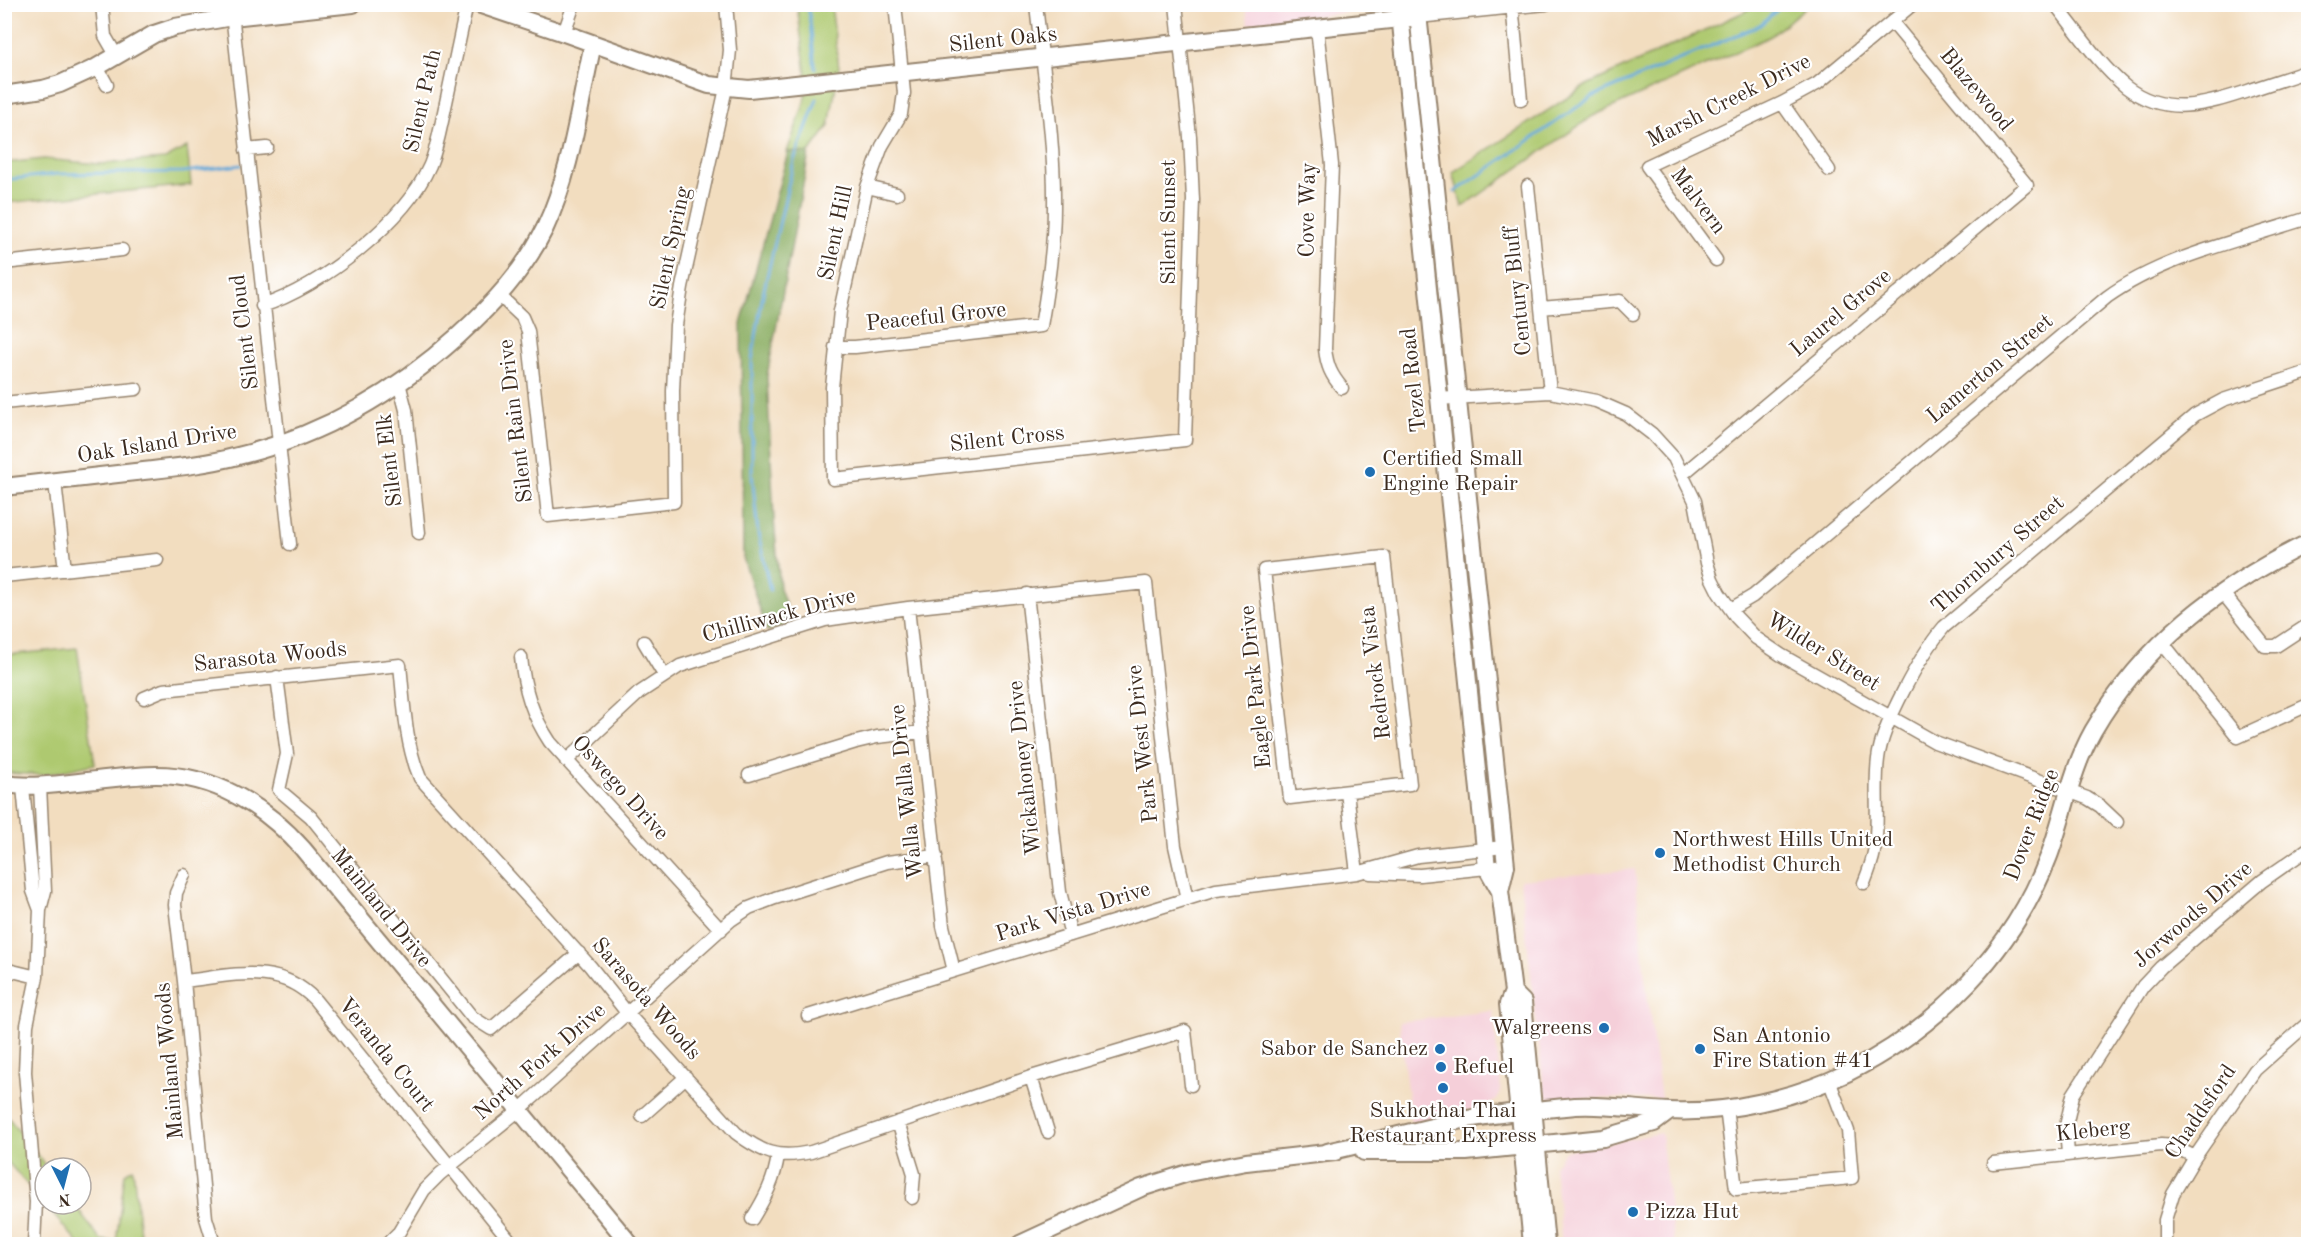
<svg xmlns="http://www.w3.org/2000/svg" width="2313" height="1249" font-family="'Old Standard TT',serif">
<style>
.built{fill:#f5cfd9}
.green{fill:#aec96f;stroke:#747a46;stroke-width:1.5}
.forest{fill:#8aad62;stroke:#626c40;stroke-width:1.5}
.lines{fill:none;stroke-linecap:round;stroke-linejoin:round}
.stream{stroke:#62a7d7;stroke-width:3}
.street-casing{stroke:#96846e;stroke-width:15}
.secondary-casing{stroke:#96846e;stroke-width:20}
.street{stroke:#fff;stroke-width:12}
.secondary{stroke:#fff;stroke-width:16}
.poi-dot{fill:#1f6fb2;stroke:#fff;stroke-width:2}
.labels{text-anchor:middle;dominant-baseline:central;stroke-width:4.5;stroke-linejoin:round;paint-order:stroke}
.street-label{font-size:22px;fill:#3b2a1e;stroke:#fff}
.poi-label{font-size:22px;fill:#3b2a1e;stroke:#fff;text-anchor:start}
</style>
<rect width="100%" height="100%" fill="#fff"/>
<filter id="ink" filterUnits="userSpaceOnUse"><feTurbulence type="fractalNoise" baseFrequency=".0167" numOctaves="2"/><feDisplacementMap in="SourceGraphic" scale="12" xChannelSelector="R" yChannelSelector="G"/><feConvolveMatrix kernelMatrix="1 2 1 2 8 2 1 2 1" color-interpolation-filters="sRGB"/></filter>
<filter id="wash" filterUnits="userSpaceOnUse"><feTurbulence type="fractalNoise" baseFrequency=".008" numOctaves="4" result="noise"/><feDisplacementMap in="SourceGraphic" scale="24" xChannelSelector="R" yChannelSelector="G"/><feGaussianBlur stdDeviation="1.35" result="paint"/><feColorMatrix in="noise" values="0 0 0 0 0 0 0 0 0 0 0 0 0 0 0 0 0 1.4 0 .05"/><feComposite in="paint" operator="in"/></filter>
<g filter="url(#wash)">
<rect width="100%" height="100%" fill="#f2ddbf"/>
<path class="built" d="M1246,5V4L1386,5L1384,8L1248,24Z
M1635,869L1644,970L1661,1099L1629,1098L1549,1099L1544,1090L1520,880Z
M1493,1011L1501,1090L1496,1100L1486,1106L1411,1123L1399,1022Z
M1661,1133L1674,1244H1562L1554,1166L1565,1151Z"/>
<path class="green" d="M797,5H831L839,68L829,126L809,153L787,152L805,101L806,74Z
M1754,5H1808L1771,36L1593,116L1462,207L1453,172L1587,85L1748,10Z
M187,147L191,185L5,203V163L44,159L99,164L165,159Z
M77,648L95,764L44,775L5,773V655Z
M4,1112L47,1168H45V1204H74L101,1240L116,1242L125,1173L133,1168L141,1244H79L5,1159Z"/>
<path class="forest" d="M788,152L809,153L767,376L774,520L780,588L792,623L767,631L743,558L741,324Z"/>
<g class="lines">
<path class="stream" d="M808,4L815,68
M4,180L57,174L183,172L241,165
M1455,192L1592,97L1760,25L1784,4
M770,590L758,533L752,474V360L763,294L794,160L817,99"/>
</g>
</g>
<g filter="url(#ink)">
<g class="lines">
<g class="street-casing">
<path id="street" d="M102,4L105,36L116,55
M231,4L290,544
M895,4L904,93L901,114L882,146L867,187L840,311L832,387L833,479L1185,440L1193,200L1190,137L1176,4
M1512,4L1521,100
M2055,4C2076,30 2101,67 2126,87C2165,117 2206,105 2248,91C2268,84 2288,78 2308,71
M1418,17L1546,4
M1317,28L1332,165L1325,349C1327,366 1331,375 1342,388
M564,33L574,4
M97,67L107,85
M1782,103L1829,170
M246,150L267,148
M1528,186L1550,392
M867,187L897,194
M1716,260L1647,166L1782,103L1817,84L1913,4
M4,263L122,250
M500,296L522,317L528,331L548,516L674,502L673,391L676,325L682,287L726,88L730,50L726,4
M262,306C321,287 405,222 430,165C437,148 440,130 444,112C452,76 459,40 467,4
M1541,308L1620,301L1633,314
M835,347H855L1041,326C1048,287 1054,247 1054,207C1055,140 1043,71 1036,4
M399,383L406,410L419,533
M1438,399L1550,392L1596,401L1626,414L1652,434L1674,458L1695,501L1707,563L1712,579L1719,593L1736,617L1756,638L1781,655L1935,742L2087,798L2100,806L2117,822
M4,403L136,389
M1683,474L2027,185L1892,22
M55,482L65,570
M1384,557L1410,784L1290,798L1264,570Z
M4,576L157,560
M2222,592L2265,646H2276L2308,625
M1027,594L1060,892L1071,935
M908,608L943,926L954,971
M1731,609L1753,596L2107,297C2164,256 2242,240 2308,218
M644,642L664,675
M2162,642L2238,737L2308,705
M521,657C524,689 532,715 550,742L721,930
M277,677L287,754L279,790L311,817L472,1017L491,1029L579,953
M144,698L163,690L400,665C404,703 405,743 420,778L590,966L628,1014L736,1133C763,1153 777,1159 811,1152L1031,1077L1185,1031L1191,1085
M566,761L639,693L680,666L825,620L908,608L1146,583L1175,846L1187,899
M749,775L856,742L877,737L922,732
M23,787L33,891L40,910
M1347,792L1357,873
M1370,873L1420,875L1506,866
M184,875L176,893L175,905L184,981L206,1218L214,1244
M1864,883C1868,873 1872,863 1874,852C1880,822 1874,790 1878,759C1882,724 1921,654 1944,627L2195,415L2223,400L2308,372
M4,969L37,977
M184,981C231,976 279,961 315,1000L513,1244
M808,1016L1216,890L1357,873L1418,856L1504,847
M1031,1077L1048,1132
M1726,1108L1736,1189L1852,1178L1848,1131L1829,1080
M642,1116L686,1077
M898,1122L914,1174L912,1198
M2068,1155L2066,1126L2073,1095L2143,986L2161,967L2262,881L2308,849
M1993,1163L2161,1145L2173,1146L2195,1157
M752,1219C765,1198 775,1179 778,1155
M34,1244L36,1202L25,1072L27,1025L37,977L40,910L45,891L40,786
M387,1244L399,1232L424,1190L440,1174L518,1111L731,920L749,908L775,898L887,862L936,856
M2165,1244V1220L2173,1194L2195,1157L2255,1070L2308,1023"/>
</g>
<g class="secondary-casing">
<path id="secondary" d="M478,4L564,33L709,85L749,89L1418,17
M1399,4L1485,849L1487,868L1500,891
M1417,4L1506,866L1500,891L1513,992L1508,1004L1532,1244
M4,95L43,89L60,84L97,67L154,34L175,27L232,17L353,4
M4,487C48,482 91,477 135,472C169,468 204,465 238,456C320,436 395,393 458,336C493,304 524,271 545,228C572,171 579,105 593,44
M4,784C32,788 59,784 87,781C110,779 133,775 156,775C215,775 265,806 303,849L630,1244
M1513,992L1523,1002L1546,1244
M1327,1152C1372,1142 1417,1130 1462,1120C1499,1113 1537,1110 1575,1106C1607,1104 1637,1110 1669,1111C1727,1114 1795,1098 1847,1073C1937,1028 2013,951 2049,856C2064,815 2071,770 2093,731C2144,643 2219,586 2308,543
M1364,1152H1466L1603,1138L1654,1123L1670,1111
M1020,1244L1141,1188L1188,1173L1246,1162L1335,1152"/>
</g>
<use href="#street" class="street"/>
<use href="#secondary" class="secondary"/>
</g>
</g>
<g class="poi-dot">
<circle cx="1370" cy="472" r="6"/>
<circle cx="1660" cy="853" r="6"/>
<circle cx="1604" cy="1028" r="6"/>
<circle cx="1440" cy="1049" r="6"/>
<circle cx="1700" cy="1049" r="6"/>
<circle cx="1441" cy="1067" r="6"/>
<circle cx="1443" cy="1088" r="6"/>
<circle cx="1633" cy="1212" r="6"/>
</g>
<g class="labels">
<g class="street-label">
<text transform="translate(1003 40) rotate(-6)">Silent Oaks</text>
<text transform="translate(1976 90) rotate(50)">Blazewood</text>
<text transform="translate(423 101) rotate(-77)">Silent Path</text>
<text transform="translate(1729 101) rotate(-27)">Marsh Creek Drive</text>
<text transform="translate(1698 201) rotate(53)">Malvern</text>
<text transform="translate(1308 210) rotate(-89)">Cove Way</text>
<text transform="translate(1169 222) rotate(-90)">Silent Sunset</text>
<text transform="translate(836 233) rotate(-78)">Silent Hill</text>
<text transform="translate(671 248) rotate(-78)">Silent Spring</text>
<text transform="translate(1518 291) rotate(-96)">Century Bluff</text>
<text transform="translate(1841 313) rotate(-40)">Laurel Grove</text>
<text transform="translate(936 317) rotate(-6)">Peaceful Grove</text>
<text transform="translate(245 332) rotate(-97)">Silent Cloud</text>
<text transform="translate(1990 369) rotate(-40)">Lamerton Street</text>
<text transform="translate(1414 380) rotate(-96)">Tezel Road</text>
<text transform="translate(516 421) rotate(-97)">Silent Rain Drive</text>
<text transform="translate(1007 439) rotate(-6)">Silent Cross</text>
<text transform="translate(157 444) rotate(-9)">Oak Island Drive</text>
<text transform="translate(390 460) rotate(-97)">Silent Elk</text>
<text transform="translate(1998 555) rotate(-41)">Thornbury Street</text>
<text transform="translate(779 616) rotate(-15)">Chilliwack Drive</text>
<text transform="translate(1823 652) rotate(32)">Wilder Street</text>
<text transform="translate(270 657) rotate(-6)">Sarasota Woods</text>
<text transform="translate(1376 673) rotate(-97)">Redrock Vista</text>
<text transform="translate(1256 687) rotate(-96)">Eagle Park Drive</text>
<text transform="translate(1143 744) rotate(-96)">Park West Drive</text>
<text transform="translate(1025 768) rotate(-96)">Wickahoney Drive</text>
<text transform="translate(620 788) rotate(48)">Oswego Drive</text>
<text transform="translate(907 792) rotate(-96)">Walla Walla Drive</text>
<text transform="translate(2032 825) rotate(-69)">Dover Ridge</text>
<text transform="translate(381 908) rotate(51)">Mainland Drive</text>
<text transform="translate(1073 912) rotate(-17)">Park Vista Drive</text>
<text transform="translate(2193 915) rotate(-41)">Jorwoods Drive</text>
<text transform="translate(646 999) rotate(49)">Sarasota Woods</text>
<text transform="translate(386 1055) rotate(51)">Veranda Court</text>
<text transform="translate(170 1061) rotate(-95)">Mainland Woods</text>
<text transform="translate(540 1062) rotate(-41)">North Fork Drive</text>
<text transform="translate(2201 1112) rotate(-56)">Chaddsford</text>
<text transform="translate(2093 1131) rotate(-6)">Kleberg</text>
</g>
<g class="poi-label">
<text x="1382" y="459">Certified Small<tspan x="1382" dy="25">Engine Repair</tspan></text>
<text x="1672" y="840">Northwest Hills United<tspan x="1672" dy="25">Methodist Church</tspan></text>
<text x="1592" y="1028" text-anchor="end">Walgreens</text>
<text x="1712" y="1036">San Antonio<tspan x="1712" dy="25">Fire Station #41</tspan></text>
<text x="1428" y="1049" text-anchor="end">Sabor de Sanchez</text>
<text x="1453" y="1067">Refuel</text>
<text x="1443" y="1111" text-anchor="middle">Sukhothai Thai<tspan x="1443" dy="25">Restaurant Express</tspan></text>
<text x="1645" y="1212">Pizza Hut</text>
</g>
</g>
<rect width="2313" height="1249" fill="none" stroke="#fff" stroke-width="24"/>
<g transform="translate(63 1186) rotate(174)"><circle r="28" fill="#ffffff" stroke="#b1aaa5" stroke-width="1.5"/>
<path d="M0-4.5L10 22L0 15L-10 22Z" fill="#1f6fb2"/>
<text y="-9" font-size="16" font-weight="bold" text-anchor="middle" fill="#3b2a1e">N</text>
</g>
</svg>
